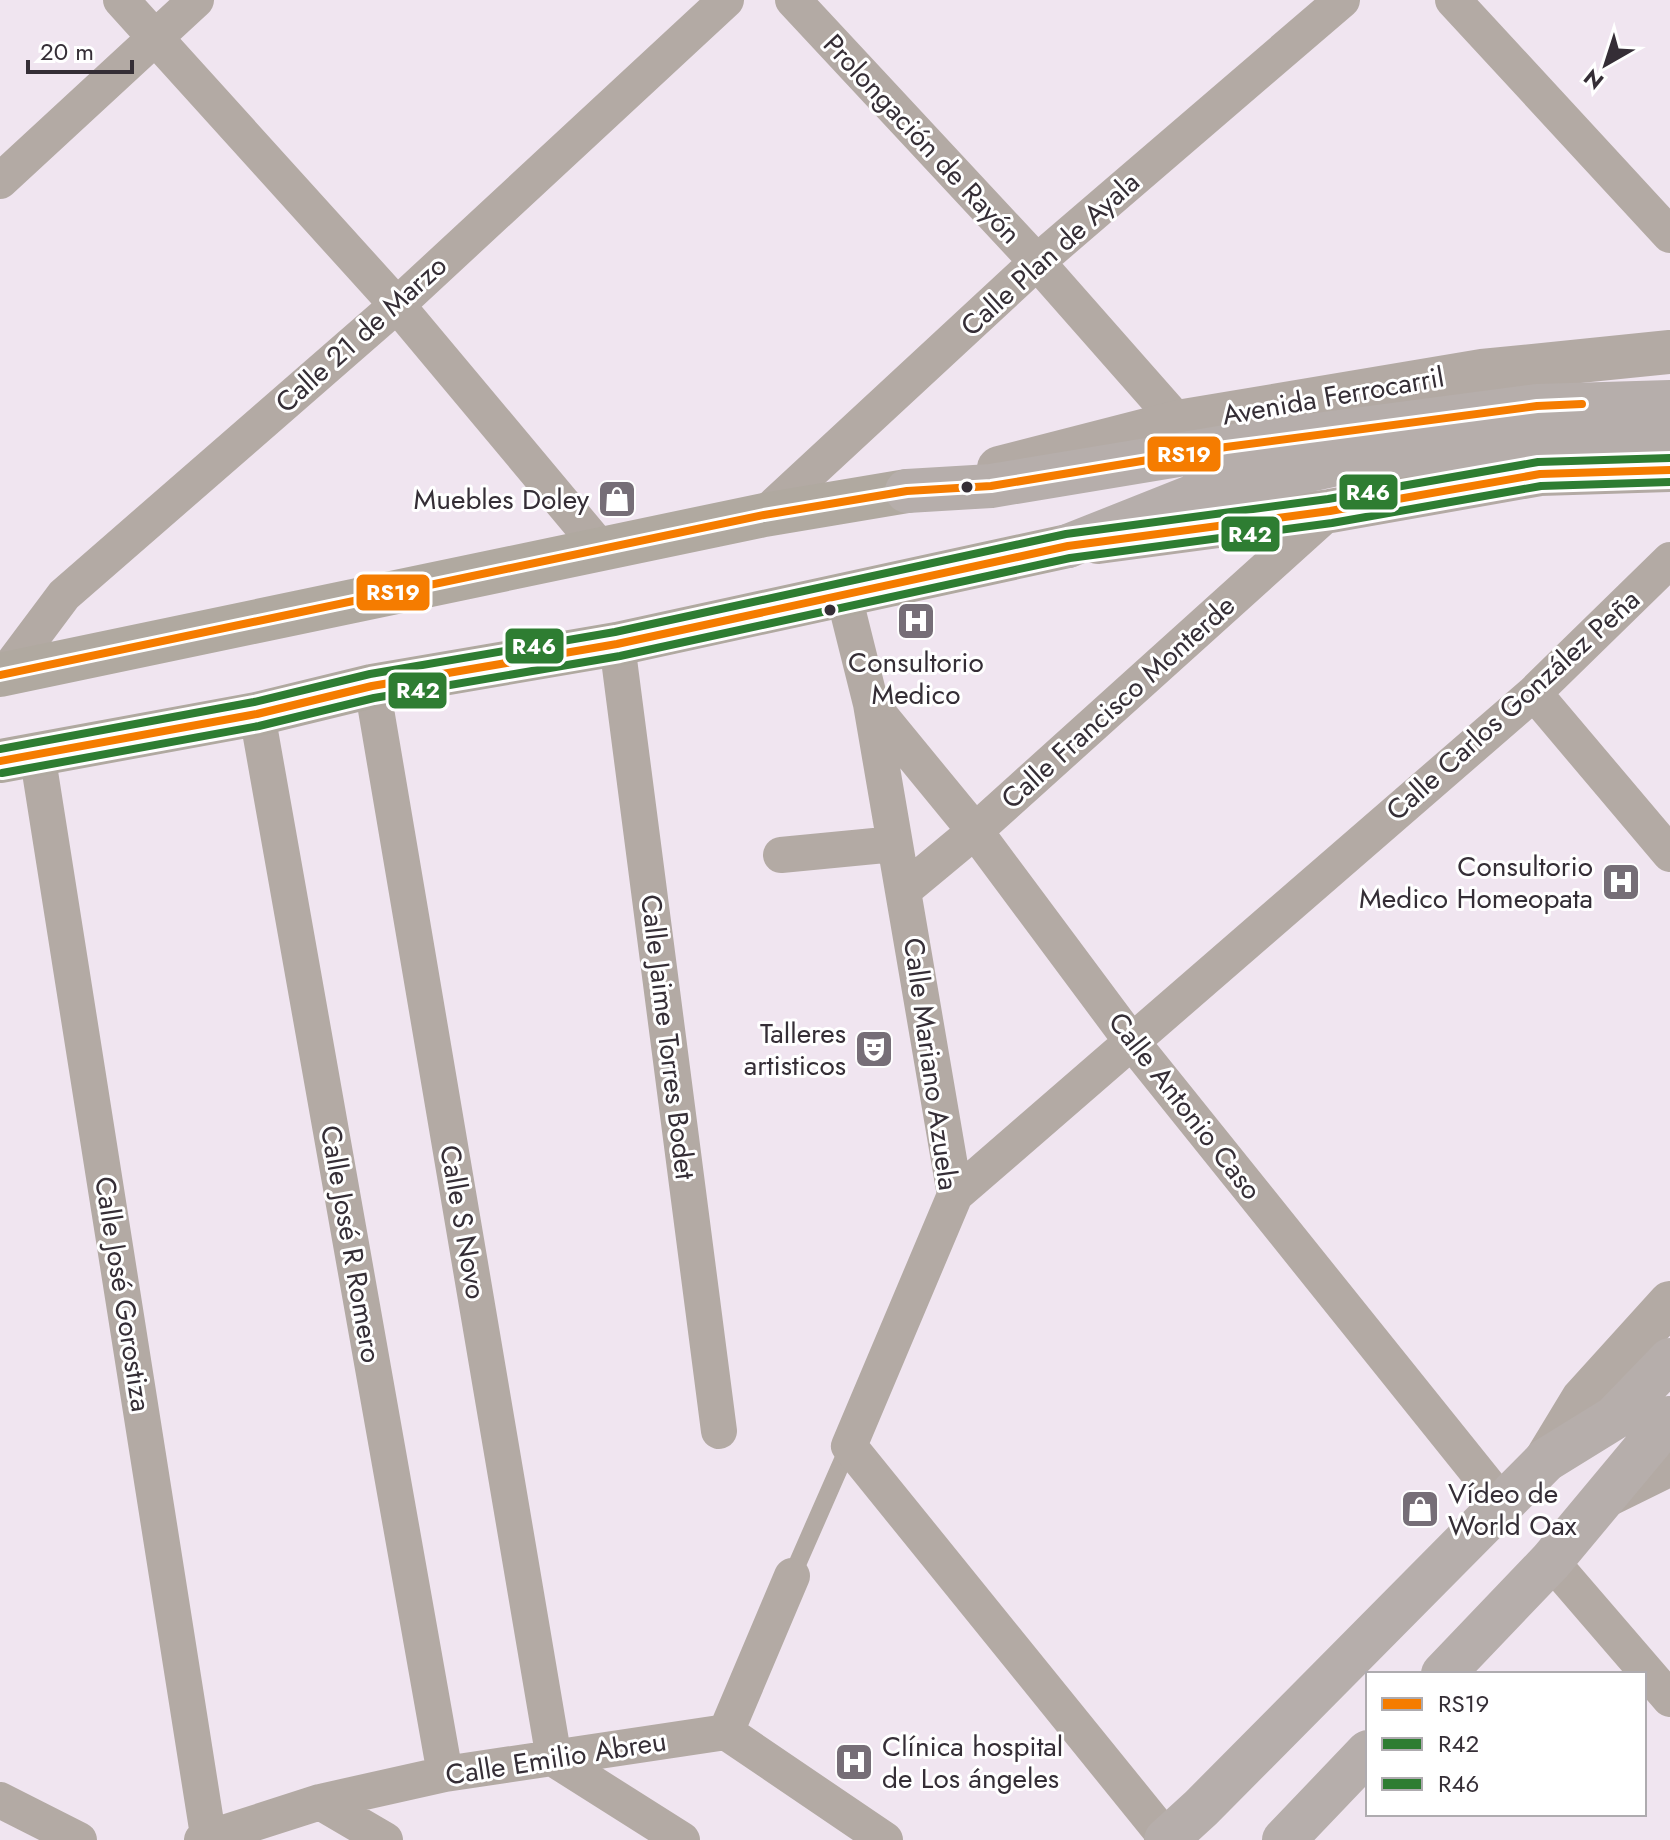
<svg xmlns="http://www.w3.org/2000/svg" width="1670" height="1840" font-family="Jost,sans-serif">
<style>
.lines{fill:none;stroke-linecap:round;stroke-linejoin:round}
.service{stroke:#b3aaa4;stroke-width:18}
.minor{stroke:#b3aaa4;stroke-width:36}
.tertiary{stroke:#b3aaa4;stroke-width:44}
.secondary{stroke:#b0a9a0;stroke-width:44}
.primary{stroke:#b6aeab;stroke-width:44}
.bus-1-casing{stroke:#fff;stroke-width:14}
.bus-2-casing{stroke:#fff;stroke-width:14}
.bus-3-casing{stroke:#fff;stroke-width:14}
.bus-1{stroke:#f57c00;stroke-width:8}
.bus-2{stroke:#2e7d32;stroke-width:8}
.bus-3{stroke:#2e7d32;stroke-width:8}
.bus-dot{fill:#352e36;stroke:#fff;stroke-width:3}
.labels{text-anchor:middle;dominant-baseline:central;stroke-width:6;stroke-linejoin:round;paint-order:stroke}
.street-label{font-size:28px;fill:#352e36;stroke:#fff}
.poi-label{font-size:28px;fill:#352e36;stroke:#fff;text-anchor:end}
.line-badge{stroke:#fff;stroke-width:3}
.badge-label{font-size:22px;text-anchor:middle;font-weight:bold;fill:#fff}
</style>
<rect width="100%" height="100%" fill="#f0e5f0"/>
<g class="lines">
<path class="service" d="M792,1576L849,1446"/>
<path class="minor" d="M121,0L397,305L602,550
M793,0L1037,262L1178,422
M1453,0L1670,235
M0,181L196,0
M764,515L1037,262L1342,0
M844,596L871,704L955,1195L849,1446L1168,1840
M617,644L719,1431
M5,674L64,595L397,305L726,0
M372,686L554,1759L682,1840
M1534,693L1670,854
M874,708L975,831L1132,1042L1503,1504
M257,714L445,1774
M37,753L208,1835
M781,855L895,844
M904,890L975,831L1330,511
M955,1195L1534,693L1670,560
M1551,1561L1670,1699
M726,1732L792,1576
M0,1800L79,1840
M320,1802L385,1840
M202,1840L320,1802L445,1774L726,1732L885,1840"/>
<path class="tertiary" d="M999,468L1178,422L1482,371L1670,352
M1098,542L1330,511L1540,474L1670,470
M1546,1460L1583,1399L1670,1303
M1609,1494L1670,1464"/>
<path class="secondary" d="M0,675L764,515L907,491
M0,761L257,714L372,686L617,644L1068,546"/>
<path class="primary" d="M907,491L991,486L1226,447L1537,406L1670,402
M1068,546L1199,494L1355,460L1530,442L1670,436
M1443,1674L1551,1561L1670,1418
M1166,1840L1201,1808L1546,1460L1614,1418L1670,1360
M1284,1840L1368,1752"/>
<g class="bus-1-casing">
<path id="bus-1" d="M0,675L764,515L907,491L991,486L1226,447L1537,406L1582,404
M0,761L257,714L372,686L617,644L1068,546L1330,511L1540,474L1670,470"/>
</g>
<g class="bus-2-casing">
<path id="bus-2" d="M2,773L259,726L374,698L620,656L1070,558L1332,523L1541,486L1670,482"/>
</g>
<g class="bus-3-casing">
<path id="bus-3" d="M0,749L254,702L370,674L615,632L1066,534L1328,499L1538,462L1670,458"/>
</g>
<use href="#bus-1" class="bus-1"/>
<use href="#bus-2" class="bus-2"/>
<use href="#bus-3" class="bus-3"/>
</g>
<defs>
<g id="shop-square" transform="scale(2)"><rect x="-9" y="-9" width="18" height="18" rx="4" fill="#766e77" stroke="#fff"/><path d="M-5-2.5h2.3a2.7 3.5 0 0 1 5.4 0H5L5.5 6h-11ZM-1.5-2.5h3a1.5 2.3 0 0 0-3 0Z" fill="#fff"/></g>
<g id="hospital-square" transform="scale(2)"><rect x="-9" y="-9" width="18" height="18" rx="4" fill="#766e77" stroke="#fff"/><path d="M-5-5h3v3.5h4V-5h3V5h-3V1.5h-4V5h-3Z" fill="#fff"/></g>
<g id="theatre-square" transform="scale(2)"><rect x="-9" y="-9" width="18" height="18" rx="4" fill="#766e77" stroke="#fff"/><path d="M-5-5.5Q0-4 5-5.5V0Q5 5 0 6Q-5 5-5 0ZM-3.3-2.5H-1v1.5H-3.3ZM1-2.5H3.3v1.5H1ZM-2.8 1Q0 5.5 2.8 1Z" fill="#fff"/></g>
</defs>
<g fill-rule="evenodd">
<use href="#shop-square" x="617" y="499"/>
<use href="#hospital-square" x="916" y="621"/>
<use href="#hospital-square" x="1621" y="882"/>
<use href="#theatre-square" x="874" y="1049"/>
<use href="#shop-square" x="1420" y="1509"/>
<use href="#hospital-square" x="854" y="1762"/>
</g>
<g class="bus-dot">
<circle cx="967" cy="487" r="7"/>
<circle cx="830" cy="610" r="7"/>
</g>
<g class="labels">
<g class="street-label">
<text transform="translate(922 139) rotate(47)">Prolongación de Rayón</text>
<text transform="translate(1050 254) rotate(-42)">Calle Plan de Ayala</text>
<text transform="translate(361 334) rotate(-42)">Calle 21 de Marzo</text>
<text transform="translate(1333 396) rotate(-10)">Avenida Ferrocarril</text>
<text transform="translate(1118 702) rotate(-42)">Calle Francisco Monterde</text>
<text transform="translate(1513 705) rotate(-42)">Calle Carlos González Peña</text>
<text transform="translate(668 1037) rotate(83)">Calle Jaime Torres Bodet</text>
<text transform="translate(931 1064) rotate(82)">Calle Mariano Azuela</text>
<text transform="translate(1185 1106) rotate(52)">Calle Antonio Caso</text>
<text transform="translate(463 1222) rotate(80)">Calle S Novo</text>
<text transform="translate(351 1244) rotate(80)">Calle José R Romero</text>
<text transform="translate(123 1294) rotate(81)">Calle José Gorostiza</text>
<text transform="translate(556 1758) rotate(-9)">Calle Emilio Abreu</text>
</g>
<g class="poi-label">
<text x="589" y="499">Muebles Doley</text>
<text x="916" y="662" text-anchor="middle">Consultorio<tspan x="916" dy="32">Medico</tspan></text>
<text x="1593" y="866">Consultorio<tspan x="1593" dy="32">Medico Homeopata</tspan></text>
<text x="846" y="1033">Talleres<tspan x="846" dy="32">artisticos</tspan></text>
<text x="1448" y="1493" text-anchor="start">Vídeo de<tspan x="1448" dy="32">World Oax</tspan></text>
<text x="882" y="1746" text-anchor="start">Clínica hospital<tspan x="882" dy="32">de Los ángeles</tspan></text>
</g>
</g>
<g class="line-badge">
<rect x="1146" y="435" width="76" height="38" rx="8" fill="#f57c00"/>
<rect x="1338" y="473" width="61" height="38" rx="8" fill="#2e7d32"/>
<rect x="1220" y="515" width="61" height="38" rx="8" fill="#2e7d32"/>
<rect x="355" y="573" width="76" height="39" rx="8" fill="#f57c00"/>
<rect x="504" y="627" width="61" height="38" rx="8" fill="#2e7d32"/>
<rect x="387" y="671" width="61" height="39" rx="8" fill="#2e7d32"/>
</g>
<g class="badge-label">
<text x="1184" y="462">RS19</text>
<text x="1368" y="500">R46</text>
<text x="1250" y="542">R42</text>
<text x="393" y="600">RS19</text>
<text x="534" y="654">R46</text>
<text x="418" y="698">R42</text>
</g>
<rect x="1366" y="1672" width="280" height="144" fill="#ffffff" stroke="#aeabaf" stroke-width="2"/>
<rect x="1382" y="1698" width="40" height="12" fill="#f57c00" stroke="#aeabaf" stroke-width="2"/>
<text x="1438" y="1712" font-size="24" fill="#352e36">RS19</text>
<rect x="1382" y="1738" width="40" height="12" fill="#2e7d32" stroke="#aeabaf" stroke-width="2"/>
<text x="1438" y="1752" font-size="24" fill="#352e36">R42</text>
<rect x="1382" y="1778" width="40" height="12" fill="#2e7d32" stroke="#aeabaf" stroke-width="2"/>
<text x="1438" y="1792" font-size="24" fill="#352e36">R46</text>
<g transform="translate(1606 64) rotate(219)" stroke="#ffffff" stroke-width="6" paint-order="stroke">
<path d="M0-6L14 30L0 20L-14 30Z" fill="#352e36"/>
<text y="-12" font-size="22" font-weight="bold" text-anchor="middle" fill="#352e36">N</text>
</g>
<path d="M28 60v12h104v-12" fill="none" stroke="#352e36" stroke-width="4"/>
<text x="40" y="60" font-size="24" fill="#352e36" stroke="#ffffff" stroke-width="6" paint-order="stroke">20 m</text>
</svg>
